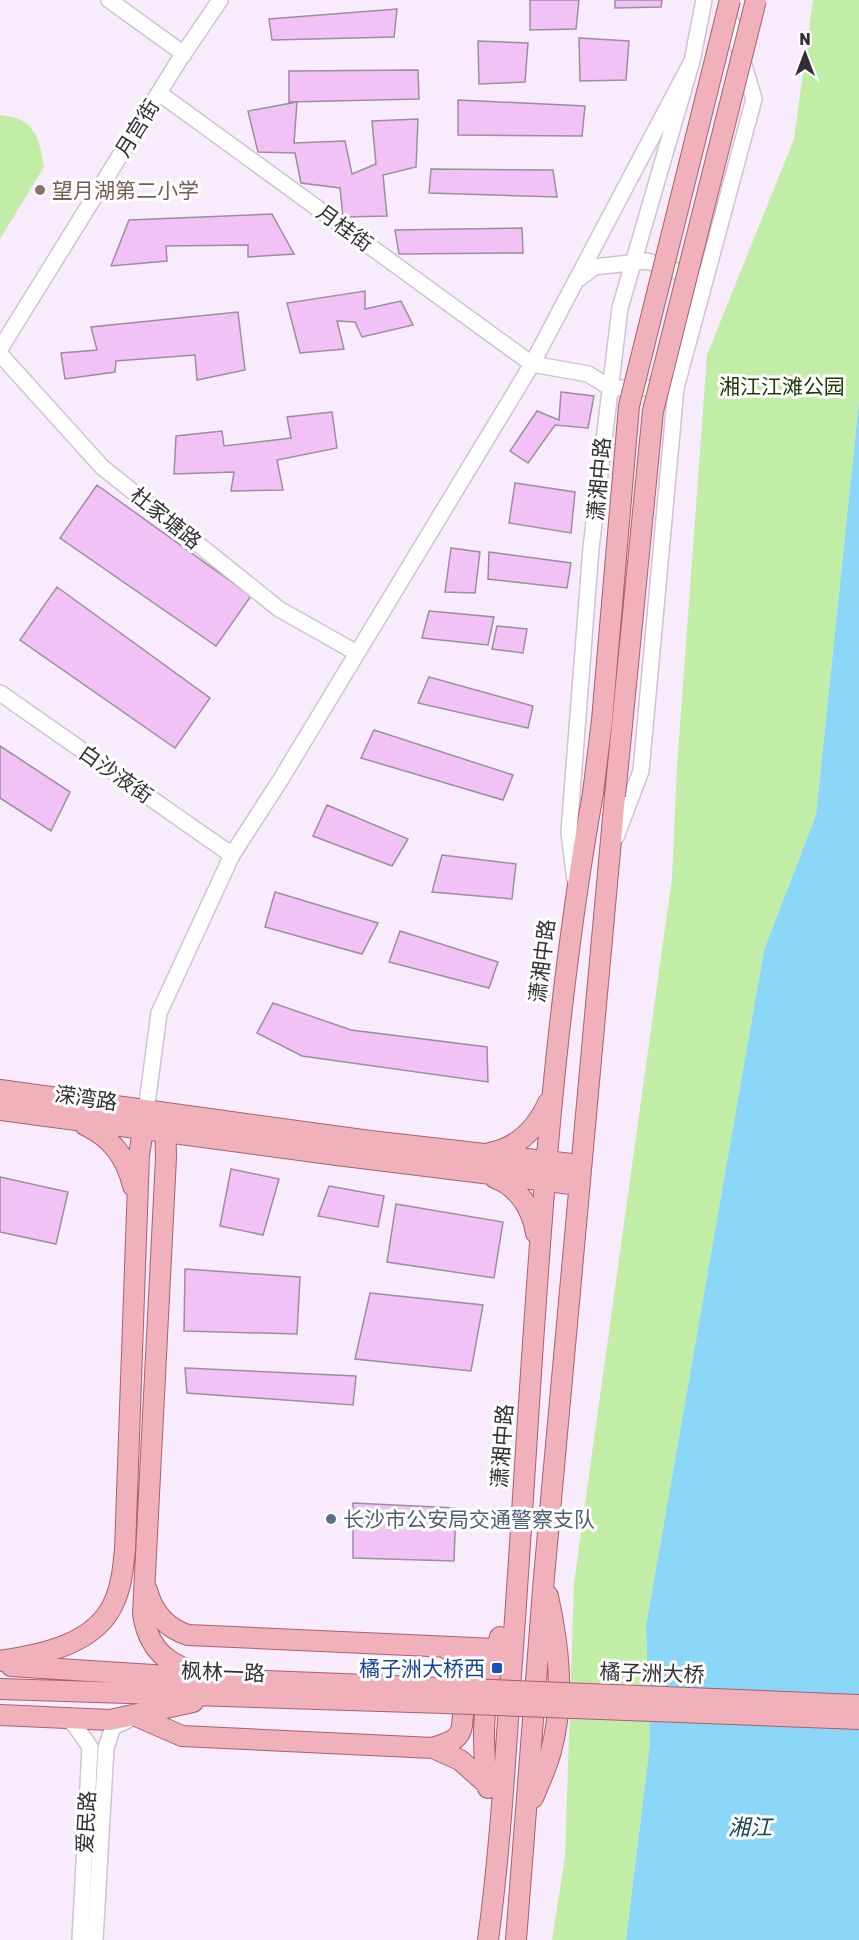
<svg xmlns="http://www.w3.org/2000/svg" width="859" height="1940" font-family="Rubik,'Noto Sans SC',sans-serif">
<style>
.green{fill:#c2eda6}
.water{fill:#8bd7f8}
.building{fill:#f2c2f7;stroke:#9c8e9e;stroke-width:1.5}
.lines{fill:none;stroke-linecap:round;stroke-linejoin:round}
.minor-casing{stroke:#d0c2d3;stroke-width:18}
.major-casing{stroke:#a8616f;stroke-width:22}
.minor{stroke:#fff;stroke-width:15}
.major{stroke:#f1b1bb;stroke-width:20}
.major-bridge-casing{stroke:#a8616f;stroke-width:22;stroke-linecap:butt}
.major-bridge{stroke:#f1b1bb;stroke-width:20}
.education-dot{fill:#8d6e63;stroke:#fff;stroke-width:2}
.service-dot{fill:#5c6f8a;stroke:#fff;stroke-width:2}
.transit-dot{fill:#1a4fb4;stroke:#fff;stroke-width:2}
.labels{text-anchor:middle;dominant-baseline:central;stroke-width:6;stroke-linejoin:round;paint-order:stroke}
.street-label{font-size:21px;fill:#342e35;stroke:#fff}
.education-label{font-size:21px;fill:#785e54;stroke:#fff;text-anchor:start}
.park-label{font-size:21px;fill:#1e3904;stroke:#fff}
.service-label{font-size:21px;fill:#4e5e75;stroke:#fff;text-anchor:start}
.transit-label{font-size:21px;fill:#164399;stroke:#fff;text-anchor:end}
.water-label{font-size:22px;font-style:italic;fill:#184455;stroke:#fff}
</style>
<rect width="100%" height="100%" fill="#f8ebfc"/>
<path class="green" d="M813,0H859V401L816,815L764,950L646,1626L650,1743L626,1940H552L565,1857L574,1583L672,878L677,767L707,355L794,139Z
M0,115C35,118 39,137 44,167L0,239Z"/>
<path class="water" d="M859,401V1940H626L650,1743L646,1626L764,950L816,815Z"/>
<path class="building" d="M530,0H579L576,29L530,30Z
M615,0H662L661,7L615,8Z
M397,9L394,37L272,40L269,19Z
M579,38L629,41L626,80L580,81Z
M478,41L528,43L525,82L479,84Z
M418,70L419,99L289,102V71Z
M458,100L585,106L582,136L458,135Z
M297,102L294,143L345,141L352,174L376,164L372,121L418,119L416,167L383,175L387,216L343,217L340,188L301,183L295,153L258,152L248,111Z
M431,169L553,170L557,197L429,193Z
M272,214L294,254L248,257V245L166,246L167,261L111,266L129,220Z
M522,228L523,253L399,254L395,230Z
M365,291V309L401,301L413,325L362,337L355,322L337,321L344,349L300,353L287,303Z
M238,312L245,370L197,380L195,355L116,361L115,372L65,379L61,353L97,350L91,327Z
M561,392L594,396L588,428L555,425L528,463L510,451L537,411L559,420Z
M332,412L337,448L277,460L283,490L231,491L234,472L174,474L176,436L222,431L224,446L291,438L287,417Z
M515,483L575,492L571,533L509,523Z
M97,485L251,596L216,646L60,538Z
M451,548L480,552L475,593L445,592Z
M489,552L571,563L567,588L488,579Z
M57,587L210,698L175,748L20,640Z
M429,611L494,617L488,645L422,638Z
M497,626L527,629L523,653L492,649Z
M429,677L533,706L528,728L418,703Z
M374,730L513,775L503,800L361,758Z
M0,746L70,792L51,831L0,798Z
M327,805L408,839L392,866L313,836Z
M442,855L516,864L512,899L432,892Z
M275,892L378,923L362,954L265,927Z
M400,931L498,962L489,988L389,962Z
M273,1003L351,1030L487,1047L488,1082L302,1056L257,1033Z
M231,1169L279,1179L263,1235L220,1226Z
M0,1177L68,1192L56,1244L0,1232Z
M329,1186L384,1196L378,1227L318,1216Z
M396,1204L503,1222L494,1278L387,1262Z
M185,1269L300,1277L297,1334L184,1331Z
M370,1293L483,1305L471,1371L355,1359Z
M185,1368L356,1376L353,1405L187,1393Z
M353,1503L456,1508L454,1561L353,1558Z"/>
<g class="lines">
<g class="minor-casing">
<path id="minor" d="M109,0L184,54
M159,93L532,364L588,374L611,388H667
M580,278L594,267L647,261L697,278
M0,349L178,62L220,0
M0,354L102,467L279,609L357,653
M0,693L232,855
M616,837L641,771L676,388L754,99L727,8
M575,880L569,832L591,548L620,308L692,61L704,0
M146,1111L159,1013L232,855L281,779L532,364L692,61
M61,1717L74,1724L90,1747L80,1940
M95,1940L106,1748L113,1727L128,1720"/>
</g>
<g class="major-casing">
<path id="major" d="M0,1090L370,1141L581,1165
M0,1110L337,1155L579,1185
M165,1114L166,1158L143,1614C150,1659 176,1667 216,1679
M85,1125C112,1138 126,1157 133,1186
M489,1153C518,1148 536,1129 548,1103
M495,1178C518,1186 532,1209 536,1233
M147,1590C153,1613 166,1628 188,1635L496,1649
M0,1661C42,1654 97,1645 115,1600C122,1584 123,1567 125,1550L139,1155L146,1111
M11,1666L216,1679L443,1688
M0,1689L444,1703
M0,1715L110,1720L193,1702
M136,1716L182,1736L433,1748L460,1760L488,1785
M433,1748C446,1743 460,1741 462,1726L467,1671L463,1660L444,1647
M488,1788C480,1739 484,1684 500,1637
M533,1798C539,1783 547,1767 551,1751C565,1700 559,1646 548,1596
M488,1940C500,1852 505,1763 511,1675C533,1380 541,1084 593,793
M516,1940L544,1577L615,796"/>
</g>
<use href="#minor" class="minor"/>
<use href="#major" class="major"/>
<g class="major-bridge-casing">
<path id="major-bridge" d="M593,793L602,720L629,406L730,0
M615,796L653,411L756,0
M443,1688L859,1705
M444,1703L859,1719"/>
</g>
<use href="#major-bridge" class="major-bridge"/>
</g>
<circle class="education-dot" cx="40" cy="190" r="6"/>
<circle class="service-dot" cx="331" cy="1519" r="6"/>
<rect class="transit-dot" x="491" y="1662" width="12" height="12" rx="3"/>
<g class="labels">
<g class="street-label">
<text transform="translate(137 128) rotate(-58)">月宫街</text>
<text transform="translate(345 228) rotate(36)">月桂街</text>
<text transform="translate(599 479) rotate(-85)">潇湘中路</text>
<text transform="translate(166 518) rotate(39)">杜家塘路</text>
<text transform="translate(116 774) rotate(35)">白沙液街</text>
<text transform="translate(542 961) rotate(-83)">潇湘中路</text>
<text transform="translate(86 1098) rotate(8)">溁湾路</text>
<text transform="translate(502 1446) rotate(-86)">潇湘中路</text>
<text transform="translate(223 1672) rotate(2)">枫林一路</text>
<text transform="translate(652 1673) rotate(2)">橘子洲大桥</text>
<text transform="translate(86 1822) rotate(-87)">爱民路</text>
</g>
<g class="education-label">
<text x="52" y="190">望月湖第二小学</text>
</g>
<g class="park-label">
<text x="782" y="386">湘江江滩公园</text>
</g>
<g class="service-label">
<text x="343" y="1519">长沙市公安局交通警察支队</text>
</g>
<g class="transit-label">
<text x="485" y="1668">橘子洲大桥西</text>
</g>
<g class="water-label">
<text x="750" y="1827">湘江</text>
</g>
</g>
<g transform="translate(805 54)" stroke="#ffffff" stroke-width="4.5" paint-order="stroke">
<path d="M0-4.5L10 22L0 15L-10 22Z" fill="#342e35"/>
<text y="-9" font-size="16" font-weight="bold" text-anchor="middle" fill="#342e35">N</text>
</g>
</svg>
